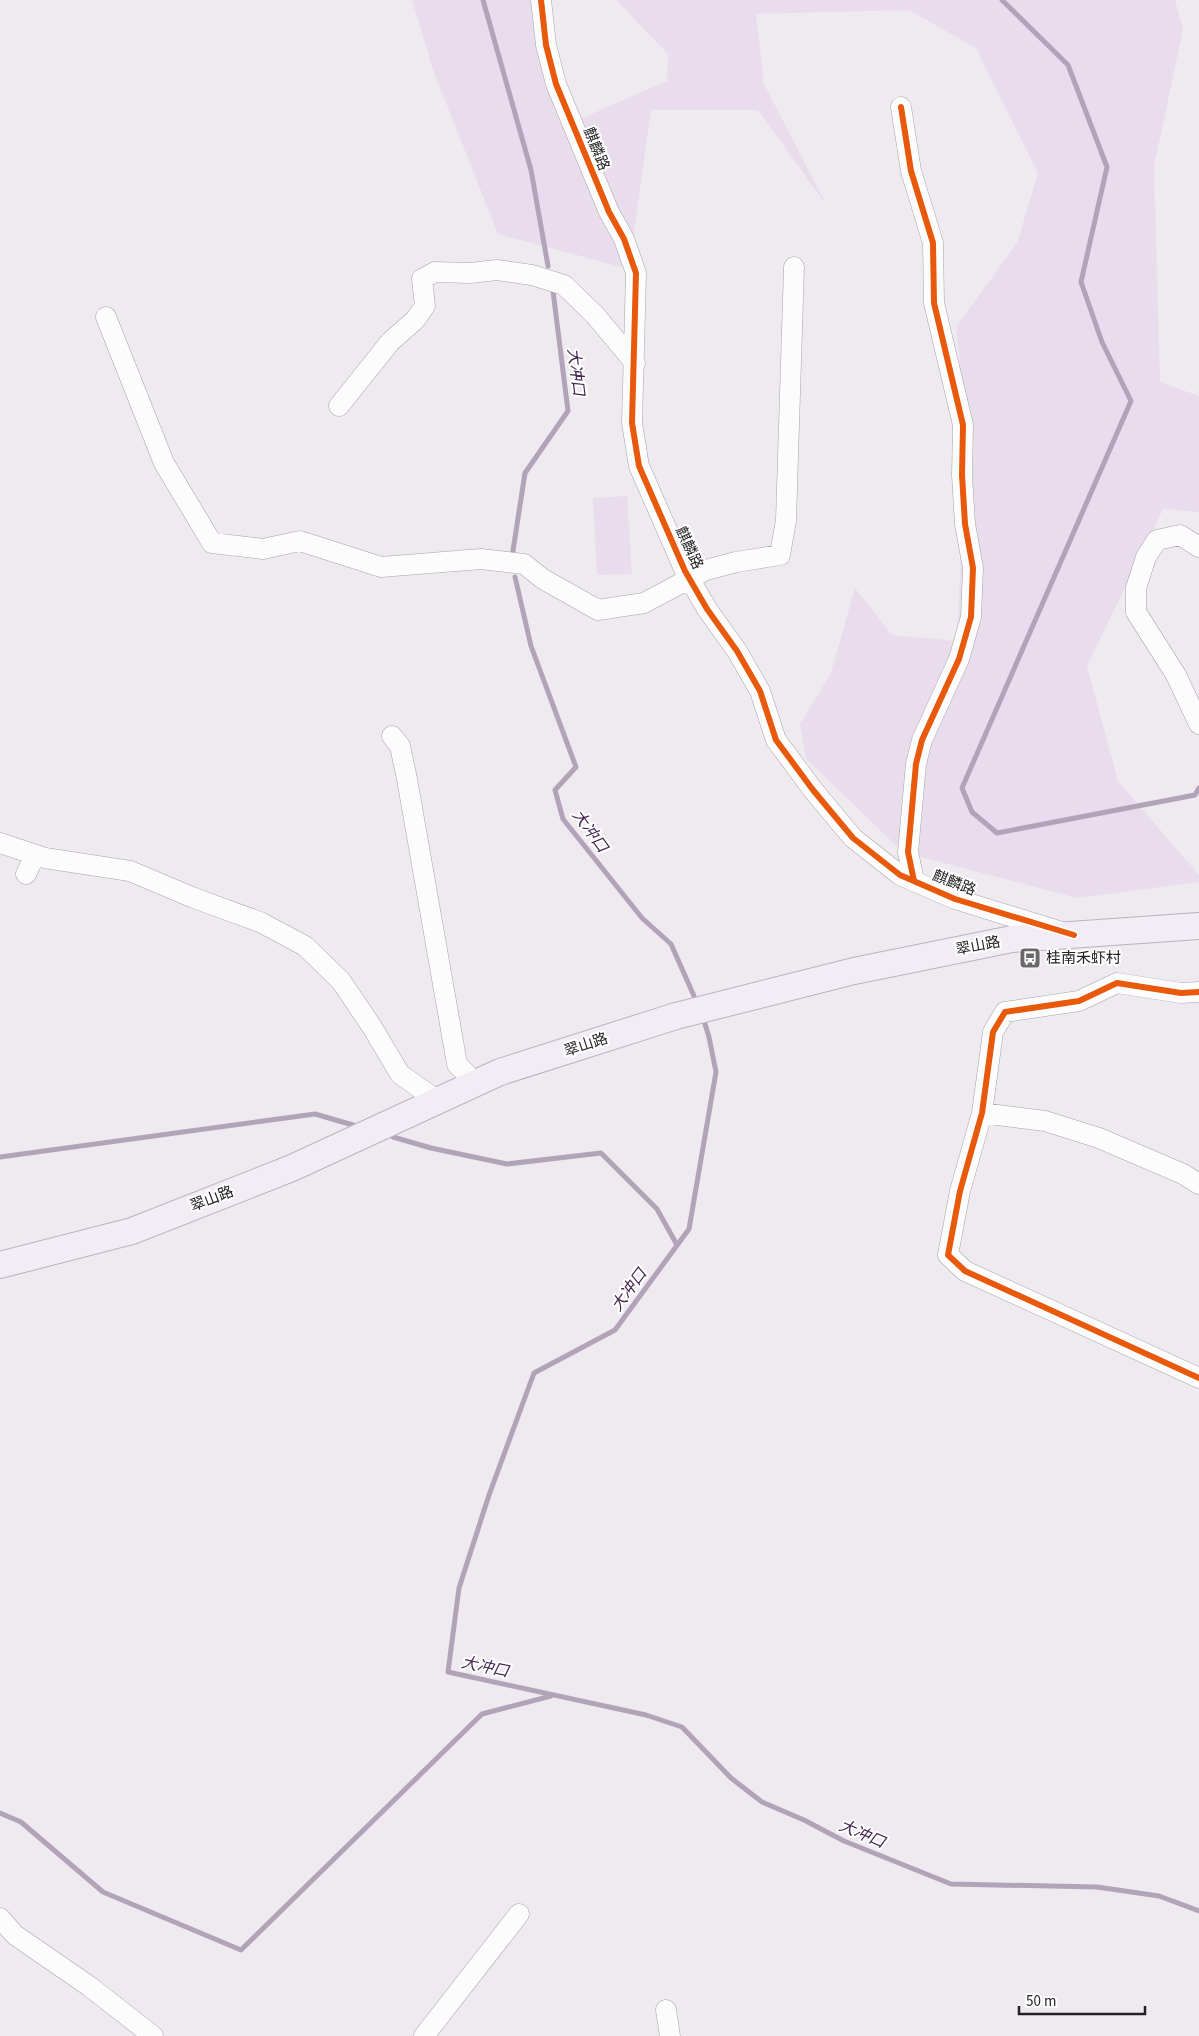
<svg xmlns="http://www.w3.org/2000/svg" width="1199" height="2036" font-family="'Source Sans 3','Noto Sans SC',sans-serif">
<style>
.green{fill:#e9dded}
.lines{fill:none;stroke-linecap:round;stroke-linejoin:round}
.stream{stroke:#b3a3b9;stroke-width:5}
.minor-casing{stroke:#a6a4a8;stroke-width:21}
.major-casing{stroke:#bbb1bf;stroke-width:28}
.minor{stroke:#fcfcfd;stroke-width:20}
.major{stroke:#f2edf5;stroke-width:26}
.cycleway-casing{stroke:#fff;stroke-width:9}
.cycleway{stroke:#e8590c;stroke-width:6}
.labels{text-anchor:middle;dominant-baseline:central;stroke-width:4;stroke-linejoin:round;paint-order:stroke}
.street-label{font-size:15px;fill:#232124;stroke:#fff}
.poi-label{font-size:15px;fill:#232124;stroke:#fff;text-anchor:start}
.water-label{font-size:16px;font-style:italic;fill:#462851;stroke:#fff}
</style>
<rect width="100%" height="100%" fill="#eeeaef"/>
<path class="green" d="M412,0H534L541,52L562,127L667,81L668,54L616,0H1175L1183,29L1154,167L1160,382L1199,396V512L1163,509L1087,666L1118,781L1199,875V882L1077,898L903,852L806,759L800,724L831,673L855,588L892,635L957,641L967,420L956,327L1017,243L1038,173L976,48L909,10L756,14L764,84L827,206L758,110H651L629,269L498,234L433,70Z
M627,496L632,574L597,575L593,498Z"/>
<g class="lines">
<path class="stream" d="M483,0L531,170L548,266
M1002,0L1068,65L1107,167L1081,282L1102,342L1131,401L962,788L972,812L997,833L1195,795L1199,788
M512,557L525,473L568,411L553,291
M515,577L531,646L576,767L555,790L563,819L642,918L671,944L694,996
M705,1024L709,1037L716,1072L689,1229L615,1330L534,1373L489,1495L459,1588L448,1672L646,1715L682,1727L731,1778L762,1802L804,1820L844,1841L951,1884L1097,1887L1159,1896L1199,1911
M393,1137L431,1148L507,1164L601,1153L657,1209L677,1245
M0,1157L315,1114L353,1125
M0,1813L21,1822L103,1892L241,1950L482,1714L551,1696"/>
<g class="minor-casing">
<path id="minor" d="M541,0L546,45L556,84L609,212L624,239L636,273L632,423L639,466L685,571L707,609L737,651L760,691L776,740L813,790L853,838L900,875L955,899L1062,932
M901,107L911,171L933,243L934,303L963,425L962,475L965,524L973,568L971,617L959,659L922,740L916,764L908,852L914,881
M106,317L164,463L212,543L263,549L300,541L381,567L481,559L524,564L543,579L598,610L644,603L706,570L736,562L780,555L786,520L794,267
M339,406L390,342L415,320L425,306L422,279L435,272L470,273L497,270L532,275L564,285L595,315L635,363
M1199,547L1180,535L1157,540L1146,557L1136,588V612L1176,675L1199,724
M392,736L400,746L407,779L457,1064L476,1084
M0,843L45,858L130,871L194,898L260,922L305,946L341,981L372,1027L400,1074L438,1101
M26,874L35,855
M1199,992L1181,993L1117,983L1079,1001L1005,1012L993,1032L982,1113L960,1191L948,1255L965,1271L1199,1378
M982,1113L1045,1121L1099,1138L1183,1174L1199,1184
M0,1918L15,1935L89,1986L153,2036
M666,2010L670,2036
M424,2036L519,1914"/>
</g>
<g class="major-casing">
<path id="major" d="M0,1265L132,1231L292,1168L500,1072L676,1016L854,971L1012,939L1199,926"/>
</g>
<use href="#minor" class="minor"/>
<use href="#major" class="major"/>
<g class="cycleway-casing">
<path id="cycleway" d="M541,0L546,45L556,84L609,212L624,239L636,273L632,423L639,466L685,571L707,609L737,651L760,691L776,740L813,790L853,838L900,875L955,899L1074,935
M901,107L911,171L933,243L934,303L963,425L962,475L965,524L973,568L971,617L959,659L922,740L916,764L908,852L914,881
M1199,992L1181,993L1117,983L1079,1001L1005,1012L993,1032L982,1113L960,1191L948,1255L965,1271L1199,1378"/>
</g>
<use href="#cycleway" class="cycleway"/>
</g>
<defs>
<g id="bus-square" transform="scale(1.125)"><rect x="-9" y="-9" width="18" height="18" rx="4" fill="#6a676b" stroke="#fff"/><path d="M-5-6H5V4H4V6H2V4H-2V6H-4V4H-5ZM-3.5-4V0h7V-4ZM-3.5 1.2v1.5H-2V1.2ZM2 1.2v1.5H3.5V1.2Z" fill="#fff"/></g>
</defs>
<g fill-rule="evenodd">
<use href="#bus-square" x="1030" y="958"/>
</g>
<g class="labels">
<g class="street-label">
<text transform="translate(596 149) rotate(68)">麒麟路</text>
<text transform="translate(689 548) rotate(65)">麒麟路</text>
<text transform="translate(954 883) rotate(21)">麒麟路</text>
<text transform="translate(978 946) rotate(-11)">翠山路</text>
<text transform="translate(586 1045) rotate(-18)">翠山路</text>
<text transform="translate(212 1199) rotate(-21)">翠山路</text>
</g>
<g class="poi-label">
<text x="1046" y="958">桂南禾虾村</text>
</g>
<g class="water-label">
<text transform="translate(576 372) rotate(83)">大冲口</text>
<text transform="translate(590 831) rotate(54)">大冲口</text>
<text transform="translate(629 1290) rotate(-54)">大冲口</text>
<text transform="translate(485 1667) rotate(12)">大冲口</text>
<text transform="translate(862 1834) rotate(23)">大冲口</text>
</g>
</g>
<path d="M1019 2006v8h126v-8" fill="none" stroke="#232124" stroke-width="2.5"/>
<text x="1026" y="2006" font-size="15" fill="#232124" stroke="#ffffff" stroke-width="4" paint-order="stroke">50 m</text>
</svg>
